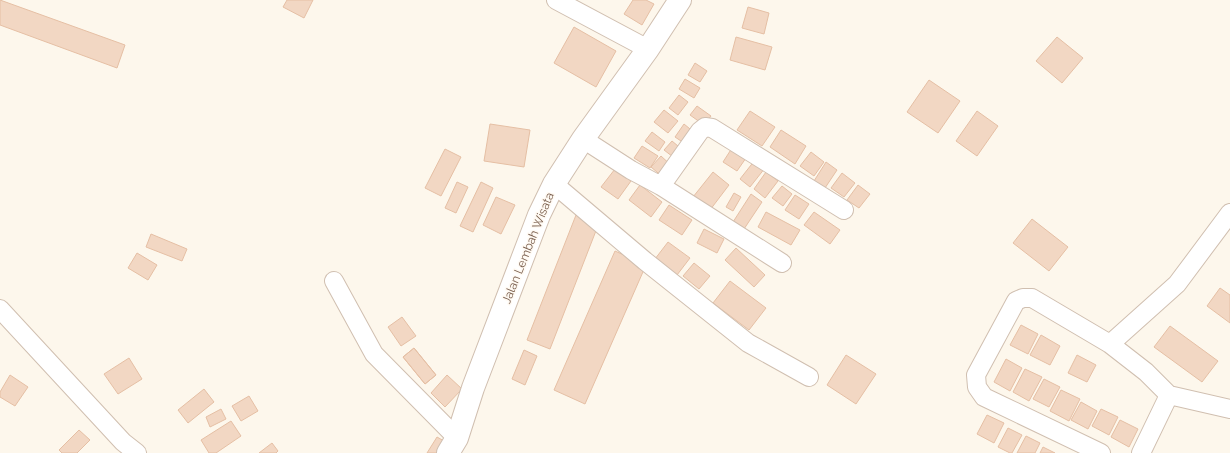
<svg xmlns="http://www.w3.org/2000/svg" width="1230" height="453" font-family="Raleway,sans-serif">
<style>
.building{fill:#f2d7c3;stroke:#e5bfa4}
.lines{fill:none;stroke-linecap:round;stroke-linejoin:round}
.minor-casing{stroke:#d0bfb0;stroke-width:20}
.tertiary-casing{stroke:#d0bfb0;stroke-width:24}
.minor{stroke:#fff;stroke-width:18}
.tertiary{stroke:#fff;stroke-width:22}
.labels{text-anchor:middle;dominant-baseline:central;stroke-width:3;stroke-linejoin:round;paint-order:stroke}
.street-label{font-size:12px;fill:#795e4d;stroke:#fffaf3}
</style>
<rect width="100%" height="100%" fill="#fdf7ec"/>
<path class="building" d="M0,0L125,45L117,68L0,25Z
M287,0H313L304,18L283,7Z
M633,0H646L654,4L642,25L624,14Z
M748,7L769,13L764,34L742,28Z
M574,27L616,51L596,87L554,63Z
M736,37L772,47L765,70L730,60Z
M1057,37L1083,58L1062,83L1036,61Z
M695,63L707,71L700,82L688,75Z
M685,79L700,88L694,98L679,89Z
M929,80L960,101L938,133L907,112Z
M679,95L688,102L678,115L669,108Z
M697,106L711,116L704,125L690,115Z
M664,110L678,121L668,133L654,122Z
M750,111L775,127L762,146L737,130Z
M977,111L998,126L977,156L956,141Z
M490,124L530,130L524,167L484,161Z
M684,124L695,133L687,145L675,137Z
M781,130L806,146L795,164L770,147Z
M652,132L665,142L659,151L645,141Z
M672,141L684,151L677,160L664,150Z
M642,146L658,156L650,168L634,158Z
M732,148L746,158L737,171L723,162Z
M445,149L461,157L441,196L425,188Z
M811,152L824,162L814,176L800,166Z
M661,156L673,167L664,178L651,167Z
M755,160L765,168L750,187L740,179Z
M826,162L837,170L825,188L814,181Z
M615,169L631,181L618,199L601,187Z
M713,172L729,185L710,210L693,197Z
M766,172L778,181L765,198L754,189Z
M842,173L855,183L844,197L831,188Z
M457,182L468,187L456,213L445,208Z
M481,182L493,188L473,232L460,226Z
M640,185L662,202L651,217L629,200Z
M858,185L870,194L859,208L847,200Z
M782,186L792,194L783,206L772,198Z
M734,193L741,197L733,211L726,207Z
M751,194L762,202L744,229L733,222Z
M795,195L809,204L799,219L785,210Z
M496,197L515,205L501,234L483,225Z
M669,205L692,220L682,235L659,220Z
M766,212L800,230L791,245L758,227Z
M814,212L840,230L830,244L804,225Z
M576,215L599,223L550,349L527,340Z
M1032,219L1068,247L1049,271L1013,243Z
M704,229L724,239L717,253L697,243Z
M151,234L187,249L182,261L146,247Z
M668,242L690,258L677,275L655,259Z
M736,248L765,275L754,287L725,260Z
M615,251L646,265L585,404L554,390Z
M137,253L157,265L148,280L128,268Z
M694,263L710,276L699,289L683,276Z
M730,281L766,308L749,330L713,303Z
M1220,288L1230,295V323L1207,306Z
M402,317L416,336L401,346L388,327Z
M1021,325L1038,334L1028,354L1010,345Z
M1170,326L1218,361L1202,382L1154,347Z
M1041,335L1060,346L1050,365L1030,355Z
M414,348L436,375L425,384L403,357Z
M414,348L436,375L425,384L403,357Z
M524,350L537,356L525,385L512,379Z
M846,355L876,374L856,404L827,385Z
M1077,355L1096,365L1087,382L1068,373Z
M129,358L142,379L118,394L104,374Z
M1006,359L1022,368L1010,391L994,382Z
M1025,369L1042,377L1029,401L1013,392Z
M10,375L28,387L15,406L0,397V392Z
M447,375L462,389L445,407L431,393Z
M1044,379L1060,387L1049,407L1033,399Z
M204,389L214,402L188,423L178,410Z
M1061,390L1080,399L1069,421L1050,411Z
M249,396L258,411L241,421L232,406Z
M1081,402L1097,411L1088,429L1071,420Z
M221,409L226,419L210,427L206,417Z
M1101,409L1118,417L1109,435L1092,426Z
M987,415L1004,423L994,443L977,434Z
M1120,420L1138,429L1129,447L1111,437Z
M231,421L241,436L216,453H209L201,440Z
M1008,428L1022,435L1012,453H1010L998,447Z
M79,430L90,440L77,453H62L59,450Z
M1026,436L1040,443L1035,453H1017Z
M437,437L451,445L446,453H427Z
M272,443L278,451L276,453H259Z
M1043,447L1055,453H1040Z"/>
<g class="lines">
<g class="minor-casing">
<path id="minor" d="M556,0L648,49
M583,139L631,170L661,186L782,263
M554,184L645,261L748,343L809,377
M661,186L700,131L705,127L712,128L844,210
M1230,213L1177,284L1110,344L1146,372L1169,395L1230,409
M334,281L374,354L457,438
M0,309L123,442L137,453
M1101,453L984,397L977,387L976,375L1016,301L1023,298H1032L1110,344
M1141,453L1169,395"/>
</g>
<g class="tertiary-casing">
<path id="tertiary" d="M448,453L457,438L473,388L539,215L554,184L583,139L648,49L680,0"/>
</g>
<use href="#minor" class="minor"/>
<use href="#tertiary" class="tertiary"/>
</g>
<g class="labels">
<g class="street-label">
<text transform="translate(528 248) rotate(-68)">Jalan Lembah Wisata</text>
</g>
</g>
</svg>
